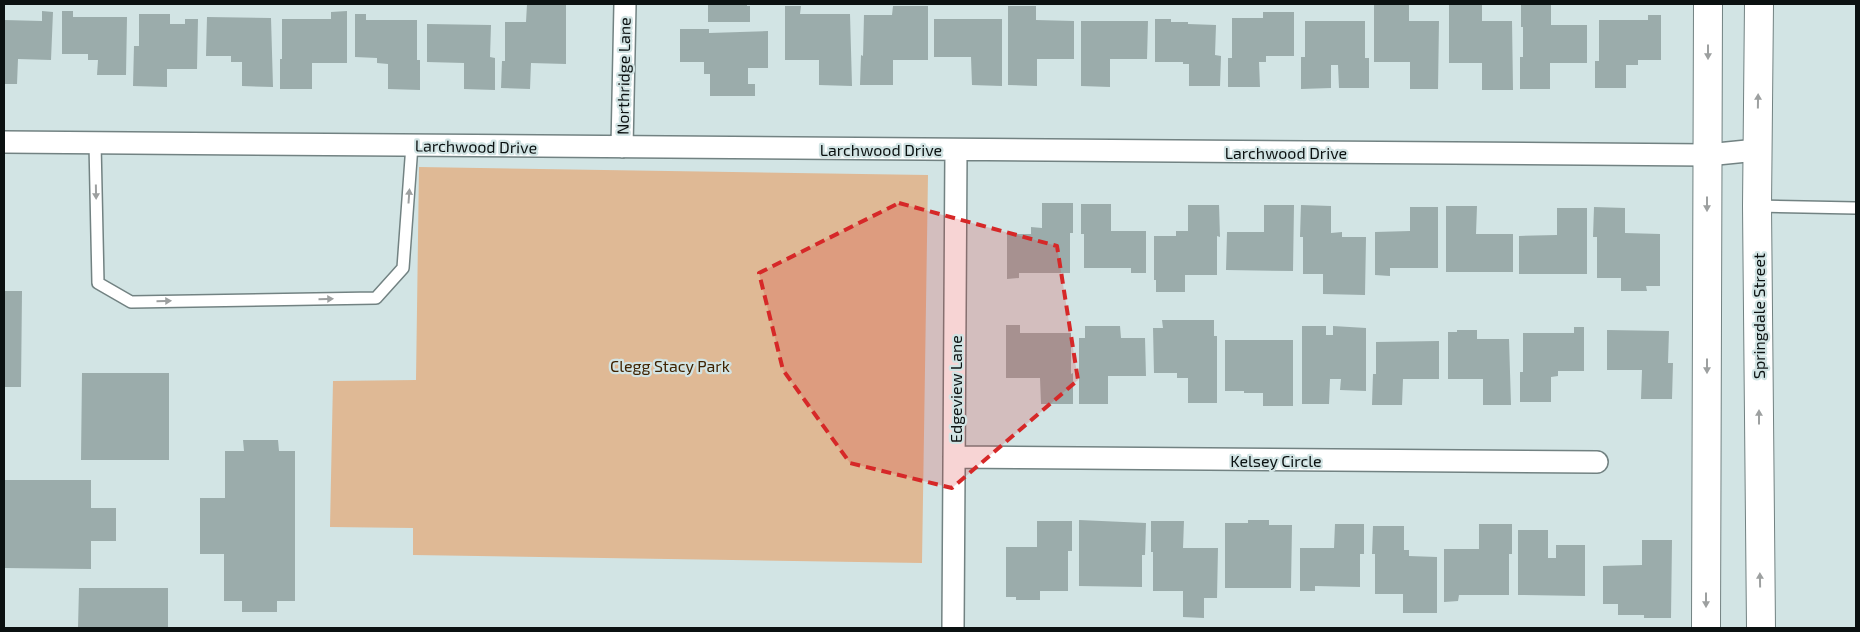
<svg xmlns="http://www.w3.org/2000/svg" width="1860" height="632" font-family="'Exo 2',sans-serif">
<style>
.green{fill:#dfb995}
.building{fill:#9bacab}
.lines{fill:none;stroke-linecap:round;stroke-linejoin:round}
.service-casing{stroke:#728282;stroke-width:14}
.minor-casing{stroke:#728282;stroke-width:24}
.secondary-casing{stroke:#728282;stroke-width:30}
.service{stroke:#fff;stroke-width:11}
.minor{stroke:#fff;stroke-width:21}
.secondary{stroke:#fff;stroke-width:28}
.oneway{fill:#9da0a0}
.marked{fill:#d62828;fill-opacity:0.2;stroke:#d62828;stroke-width:4;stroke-dasharray:10 6;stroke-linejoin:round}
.labels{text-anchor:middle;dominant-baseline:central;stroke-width:4.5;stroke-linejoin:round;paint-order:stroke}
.street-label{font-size:16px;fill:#0b1111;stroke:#d2e4e4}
.park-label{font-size:16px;fill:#3f2302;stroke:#d2e4e4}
</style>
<rect width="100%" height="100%" fill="#d2e4e4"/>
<path class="green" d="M419,167L928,175L922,563L413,555V528L330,527L333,381L416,380Z"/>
<path class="building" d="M527,4H566V64L531,63L530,89L501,88L502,61H505V22H526Z
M708,4H747V6H750V22H708Z
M1374,4H1409V21H1439L1438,89H1410V62H1374Z
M1449,4H1482V21H1512L1513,90H1482V63H1449Z
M1521,4H1551V25H1587V63H1550V89H1520V57H1523V27H1521Z
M785,6H801L800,14H850L852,86L819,85V60H785Z
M893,6H928V60H893V85H860L861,55L863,56L864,15H892Z
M1008,6H1036V20L1074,21V59H1037V86L1008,85Z
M42,11L53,12L51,60L18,59L17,84H4V20L42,21Z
M62,11H73V17H127L126,75H97L98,60H88V54H62Z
M347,11V63H312V89H280V59H282V19H331V12Z
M1263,12H1294V56H1266V62H1259L1260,87H1228V58H1232V18H1263Z
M139,14H170V24H185V19H198L197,69H167V87L133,86L134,46H139Z
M355,14H366V20H417V60H420V90L388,89V64L377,63V58L355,57Z
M1648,15H1661V60H1638V65H1626V88H1595V61H1599V20H1648Z
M207,17L271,18L273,87L242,86V62H231V56H206Z
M934,19H1002V86L972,85L971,57H934Z
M1155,19H1171V22H1188V24L1216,25L1215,55L1221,56L1220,86H1189V64H1183V62H1155Z
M1081,21H1148L1147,59H1110V87L1081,86Z
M1305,21H1365V58H1369V88H1339L1338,65H1331V88L1301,89V57H1305Z
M427,24L491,25L490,57L495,58V90L464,89V63L427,62Z
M680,29H709V33L768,31V68H748V84H755V96H710V74H704V62H680Z
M1042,203H1073V233H1070V273H1019V278L1007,279V234H1031V227L1042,228Z
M1081,204H1111V231H1146V273H1131V268H1084V234H1081Z
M1188,205H1219L1220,237L1217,236V275H1185V292H1156V280H1154V236H1176V231H1188Z
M1264,205H1294L1293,271L1226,270L1227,232H1264Z
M1301,205L1331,206V233L1342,232V237H1366L1365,295L1323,294V274H1303V237H1300Z
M1446,206H1477L1476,234H1513V272H1446Z
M1410,207H1438V268H1390V276L1375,275V232L1410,231Z
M1594,207L1625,208V233L1660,234V286H1646L1647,291H1621V278H1597V237H1593Z
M1557,208H1587V274H1519V236L1557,235Z
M4,291H22L21,387H4Z
M1162,320H1214V336H1217V403H1188V378H1177V373H1154L1153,328H1163Z
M1006,325H1020V333H1071V374L1073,373V404H1041L1040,378H1006Z
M1085,326H1120L1121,338H1145L1146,376H1108V404H1079V338H1085Z
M1302,326H1326V335H1333V326L1366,328V391L1340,390L1341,379H1330L1329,404H1302Z
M1574,327H1584V371H1558V376L1551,377V402H1520V372H1523V333H1574Z
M1457,330H1477V339H1509L1511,405H1483V379H1448V332H1457Z
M1607,330L1669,331L1668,363H1673L1672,399H1641L1642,370H1607Z
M1225,340H1293V406H1263V393H1244V391H1225Z
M1439,341V379H1403L1402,405H1372L1373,374H1376V342Z
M82,373H169V460H81Z
M243,440H278L279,451H295V601H277V612H242V601H224V554H200V498H225V451H244Z
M4,480H91V508H116V541H91V569L4,568Z
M1079,520L1146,523L1145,555H1142V587L1079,586Z
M1248,520H1269V525H1292L1291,588H1225V523H1248Z
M1037,521H1072V551H1068V591H1040V600H1016V597H1006V547H1037Z
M1151,521H1184L1183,548H1218L1217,598H1204V618L1183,617V591H1153V552H1151Z
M1335,524H1364V554H1360V587L1315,586V591H1300V548H1334Z
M1479,524H1512V554H1509V595H1459L1458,601L1444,602V549H1479Z
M1373,526H1404V550H1409V556L1437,557V613H1403V594H1375V554H1372Z
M1518,530H1548V558H1556V545H1585V596L1518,595Z
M1642,540H1672L1671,618H1644V615H1618V604H1603V566L1642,565Z
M79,588H168V628H78Z"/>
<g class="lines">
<g class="service-casing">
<path id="service" d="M95,143L98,283L131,302L376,298L403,268L412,145
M1757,206L1856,208"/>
</g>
<g class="minor-casing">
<path id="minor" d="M4,142L1707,155L1757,150
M622,147L625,4
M954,457L1597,462
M953,628L956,150"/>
</g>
<g class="secondary-casing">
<path id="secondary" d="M1759,4L1757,206L1761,628
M1706,628L1708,4"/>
</g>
<use href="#service" class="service"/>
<use href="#minor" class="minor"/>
<use href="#secondary" class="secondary"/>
</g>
<defs><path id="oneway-solid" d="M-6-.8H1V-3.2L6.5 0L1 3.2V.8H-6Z" transform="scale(1.25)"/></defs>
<g class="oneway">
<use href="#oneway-solid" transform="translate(1708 52) rotate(90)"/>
<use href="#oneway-solid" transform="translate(1758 101) rotate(-89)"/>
<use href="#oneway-solid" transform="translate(96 192) rotate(89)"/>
<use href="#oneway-solid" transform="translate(409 196) rotate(-86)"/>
<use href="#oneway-solid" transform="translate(1707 204) rotate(90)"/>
<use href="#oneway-solid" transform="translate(326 299) rotate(-1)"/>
<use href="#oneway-solid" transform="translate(164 301) rotate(-1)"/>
<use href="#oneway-solid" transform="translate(1707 366) rotate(90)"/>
<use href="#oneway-solid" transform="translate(1759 417) rotate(-90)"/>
<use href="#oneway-solid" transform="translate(1760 580) rotate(-91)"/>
<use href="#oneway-solid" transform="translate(1706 600) rotate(90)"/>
</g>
<path class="marked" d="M899,203L1057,246L1078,380L952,488L850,463L783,370L759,273Z"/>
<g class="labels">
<g class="street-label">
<text transform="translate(623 76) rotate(-89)">Northridge Lane</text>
<text transform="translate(476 146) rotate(1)">Larchwood Drive</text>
<text x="881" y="149">Larchwood Drive</text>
<text x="1286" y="152">Larchwood Drive</text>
<text transform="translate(1758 316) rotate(-90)">Springdale Street</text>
<text transform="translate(955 389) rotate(-90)">Edgeview Lane</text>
<text x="1276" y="460">Kelsey Circle</text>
</g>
<g class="park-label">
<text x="670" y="365">Clegg Stacy Park</text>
</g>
</g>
<rect width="1860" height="632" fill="none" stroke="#0b1111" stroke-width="10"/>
</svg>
